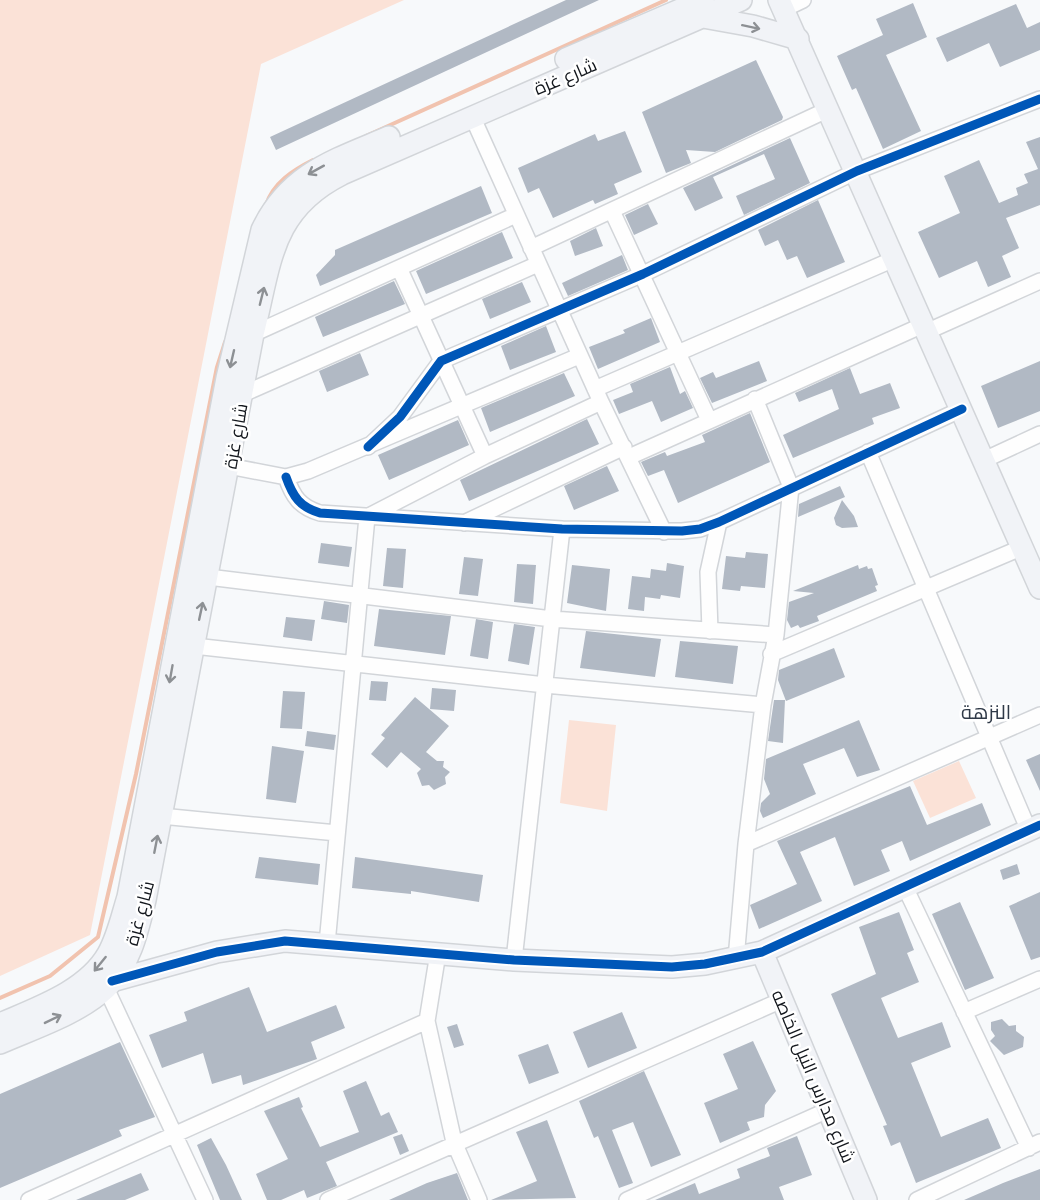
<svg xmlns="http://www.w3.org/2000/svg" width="1040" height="1200" font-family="'Noto Serif',Cairo,serif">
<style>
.green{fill:#fbe2d7}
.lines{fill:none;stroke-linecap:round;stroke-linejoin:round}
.stream{stroke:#f1c3af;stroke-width:4}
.building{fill:#b1b9c4}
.street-casing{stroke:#d2d5d9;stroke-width:18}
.secondary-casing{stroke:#d2d5d9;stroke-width:24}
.street{stroke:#fefefe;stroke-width:15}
.secondary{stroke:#f1f3f7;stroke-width:21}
.cycleway-casing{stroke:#fff;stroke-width:13}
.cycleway{stroke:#0057b8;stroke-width:9}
.oneway{stroke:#8d9094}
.labels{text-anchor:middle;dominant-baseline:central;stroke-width:5;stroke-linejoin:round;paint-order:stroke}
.street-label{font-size:18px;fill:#12161c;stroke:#fff}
.neighbourhood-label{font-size:20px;fill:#303a48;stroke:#fff}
</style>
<rect width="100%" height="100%" fill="#f7f9fb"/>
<path class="green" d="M0,0H404L261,64L90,935L0,976Z
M569,720L616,725L607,811L560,803Z
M959,761L976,798L930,818L913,781Z"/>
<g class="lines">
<path class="stream" d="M366,136L666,0
M266,205C273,183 293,170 313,160
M0,998L50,976L98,937L136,774L217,367L225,342"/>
</g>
<path class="building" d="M566,0H599L276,150L270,137Z
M913,3L927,37L886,55L921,131L883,149L856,88L852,90L837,56L883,35L876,19Z
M1016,4L1027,28L1040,22V50L1000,67L989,43L947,62L936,38Z
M756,60L783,117L782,120L715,152L686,150L691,163L666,173L642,112Z
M625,131L642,172L614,184L618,194L595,204L593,200L553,218L539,188L528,193L518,168L595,134L598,141Z
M1040,137V205L1006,218L1019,248L1002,256L1011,277L988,287L977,261L939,278L918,232L960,213L944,176L979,160L999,203L1018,195L1016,188L1028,183L1024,174L1038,169L1026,142Z
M790,138L810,183L744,215L736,196L775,179L764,154L713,177L723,198L695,211L683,188Z
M481,186L492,213L320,286L316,275L335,255V250Z
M818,200L845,262L807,278L797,256L787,260L778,240L765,246L758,230Z
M648,204L658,224L634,235L625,215Z
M596,228L603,246L575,256L570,241Z
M502,232L513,258L426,294L416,271Z
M622,255L628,270L568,296L562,283Z
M394,281L405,304L323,337L315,317Z
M522,282L531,302L490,319L482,299Z
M651,318L660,342L598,369L589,347L625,333L623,330Z
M546,326L556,352L510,370L501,346Z
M360,353L369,375L327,392L319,371Z
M759,361L767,381L712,403L700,378L713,372L716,378Z
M1040,361V411L998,428L981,386Z
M670,367L680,394L685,391L693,408L661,422L652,401L619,414L613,400L633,392L630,384Z
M850,368L860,394L890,383L900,408L872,418L874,424L793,458L783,435L839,409L832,389L799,402L795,393Z
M564,373L575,396L490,432L481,408Z
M750,413L770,462L678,503L664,470L648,476L641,462L665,452L667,456L705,442L702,435Z
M587,419L599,444L469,501L460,480Z
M458,420L469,445L389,480L378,455Z
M607,466L619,491L574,510L564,486Z
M840,486L845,497L798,517L799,504Z
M842,500L854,516L858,527L842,528L836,525L834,518Z
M321,543L352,547L349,567L318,563Z
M387,548L406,549L403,588L383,586Z
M746,552L768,554L765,588L741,586L740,591L722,589L726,556L745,558Z
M464,557L483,559L478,596L459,594Z
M667,563L684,566L680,598L661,595L660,599L645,597L644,611L628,609L632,576L650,578L651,569L666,571Z
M517,564L536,565L533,604L514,602Z
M572,565L610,569L606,611L567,603Z
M858,565L859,569L867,566L868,569L872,568L878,585L875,586L877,591L817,616L819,621L800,628L798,625L791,628L787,620L789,602L814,593L793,591Z
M324,601L349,605L347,623L321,619Z
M379,609L451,616L445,655L374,646Z
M286,617L315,620L312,641L283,637Z
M476,619L493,622L488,659L470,656Z
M514,624L535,627L529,665L508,661Z
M586,631L661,639L655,677L580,668Z
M680,641L738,646L733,684L675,677Z
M834,648L845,677L786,701L778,680L779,670Z
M371,681L388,682L386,701L369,700Z
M432,688L456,690L454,711L430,709Z
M283,691L305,692L302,729L280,728Z
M415,697L449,726L426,752L437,761H444L443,767L450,772L445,777L446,784L434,790L429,785L422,786L417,773L421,769L401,752L387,768L371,754L385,738L381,735Z
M774,700H785L783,743L768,741Z
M859,720L880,770L857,777L844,748L803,764L816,794L763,818L760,811L761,803L770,794L764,779L766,759Z
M307,731L336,735L334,750L305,746Z
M272,746L304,751L296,803L266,799Z
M1040,754V791L1026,760Z
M910,786L927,825L982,803L991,825L910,861L902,841L881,850L890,871L854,886L835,837L800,852L822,901L759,929L750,905L797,884L777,841Z
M259,857L320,864L318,885L255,878Z
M355,857L483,875L479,902L411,891V894L352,888Z
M1017,864L1020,874L1003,880L1000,870Z
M1040,892V957L1031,960L1009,906Z
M960,902L994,978L965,990L932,914Z
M899,912L914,950L907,953L919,982L881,998L898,1038L942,1022L951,1047L911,1063L941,1137L988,1118L1001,1148L916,1183L900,1142L891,1146L883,1126L887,1125L831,994L876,974L859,927Z
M249,987L267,1032L336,1005L345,1028L311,1042L317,1059L243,1085L241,1075L212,1084L203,1053L162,1068L149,1035L187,1021L184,1012Z
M622,1012L637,1048L588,1068L573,1032Z
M1002,1019L1009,1026L1016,1025V1031L1024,1037L1023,1047L1004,1055L990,1041L995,1036L991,1030V1022Z
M457,1024L464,1045L454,1048L447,1027Z
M753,1041L776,1091L765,1105L764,1117L747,1122L750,1130L720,1143L704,1103L738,1089L723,1054Z
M120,1042L155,1117L119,1130L122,1136L0,1188V1094Z
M548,1044L559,1073L529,1084L518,1055Z
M644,1071L681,1155L651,1167L633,1122L612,1130L633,1183L619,1188L598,1136L594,1138L579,1101Z
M366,1081L381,1116L389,1112L398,1132L326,1162L337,1186L307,1198L304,1190L281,1200H267L256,1174L288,1159L264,1111L299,1097L303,1107L301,1108L320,1147L359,1132L343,1091Z
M547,1120L576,1198L491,1200L537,1181L516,1132Z
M402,1134L409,1151L400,1155L393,1137Z
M797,1136L812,1175L779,1187L784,1200H655L695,1183L699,1194L740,1178L737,1169L770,1156L767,1148Z
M211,1138L226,1165L242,1200H220L197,1145Z
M1040,1169V1200H964L1003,1183Z
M141,1173L149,1190L125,1200H76Z
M457,1173L468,1200H389L427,1183Z"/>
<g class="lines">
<g class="street-casing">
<path id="street" d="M784,9L803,0
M472,116L601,402L664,532
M612,211L709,420
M531,248L829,109
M400,270L485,456
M926,332L1040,281
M253,334L516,215
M595,389L894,259
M243,394L538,264
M368,447L400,417L441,361L643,274L857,171L1040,99
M868,452L1029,831
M629,457L923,325
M984,460L1040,434
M218,464L286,477L308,471L579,356
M286,477C293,497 300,507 320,513L562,529L682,531L700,529L719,522L962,409
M464,523L624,447
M208,577L552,619L776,635
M710,631L708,572L719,522
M194,646L545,685L763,705
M771,654L1023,547
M161,816L337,833
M746,844L1040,715
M905,887L1029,1148
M327,944L367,517L485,456L601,402
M438,953L427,1021L454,1142L479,1200
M736,959L746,844L763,705L776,635L791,487L755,399
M514,960L562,529
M106,988L205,1200
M964,1012L1040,979
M29,1200L427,1021
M328,1200L782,1000
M627,1200L828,1110
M917,1200L1040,1142"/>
</g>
<g class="secondary-casing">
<path id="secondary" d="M779,0L1040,588
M703,17L753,26L798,39
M566,59L703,0
M762,952L866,1200
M112,981L217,952L285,941L514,960L672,967L705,964L762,952L1040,825
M0,1024C37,1008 87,991 108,954C118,936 122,916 128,897L227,378L262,230C289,173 335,160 389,137
M0,1043C34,1028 78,1014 106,988C130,966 138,929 145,900L253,334C271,263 270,210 342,174L741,0"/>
</g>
<use href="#street" class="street"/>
<use href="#secondary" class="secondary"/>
<g class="cycleway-casing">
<path id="cycleway" d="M368,447L400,417L441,361L643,274L857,171L1040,99
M286,477C293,497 300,507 320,513L562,529L682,531L700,529L719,522L962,409
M112,981L217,952L285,941L514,960L672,967L705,964L762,952L1040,825"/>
</g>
<use href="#cycleway" class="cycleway"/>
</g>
<defs><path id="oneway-shaft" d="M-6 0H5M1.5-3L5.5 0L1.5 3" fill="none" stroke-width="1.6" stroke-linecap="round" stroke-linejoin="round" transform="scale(1.5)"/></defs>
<g class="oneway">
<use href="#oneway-shaft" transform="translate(751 27) rotate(12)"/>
<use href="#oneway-shaft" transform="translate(316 170) rotate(151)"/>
<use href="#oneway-shaft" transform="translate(262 296) rotate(-76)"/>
<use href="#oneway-shaft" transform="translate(232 359) rotate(103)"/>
<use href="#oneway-shaft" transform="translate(201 611) rotate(-78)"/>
<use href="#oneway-shaft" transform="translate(171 674) rotate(100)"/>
<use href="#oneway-shaft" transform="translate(156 844) rotate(-79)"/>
<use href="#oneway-shaft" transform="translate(100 964) rotate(129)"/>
<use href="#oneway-shaft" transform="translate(53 1019) rotate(-26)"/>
</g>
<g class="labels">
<g class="street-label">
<text transform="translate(565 76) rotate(-23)">شارع غزة</text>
<text transform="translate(235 436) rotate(-80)">شارع غزة</text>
<text transform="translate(139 913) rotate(-75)">شارع غزة</text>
<text transform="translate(814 1076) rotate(67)">شارع مدارس النيل الخاصه</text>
</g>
<g class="neighbourhood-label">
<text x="986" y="711">النزهة</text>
</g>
</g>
</svg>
